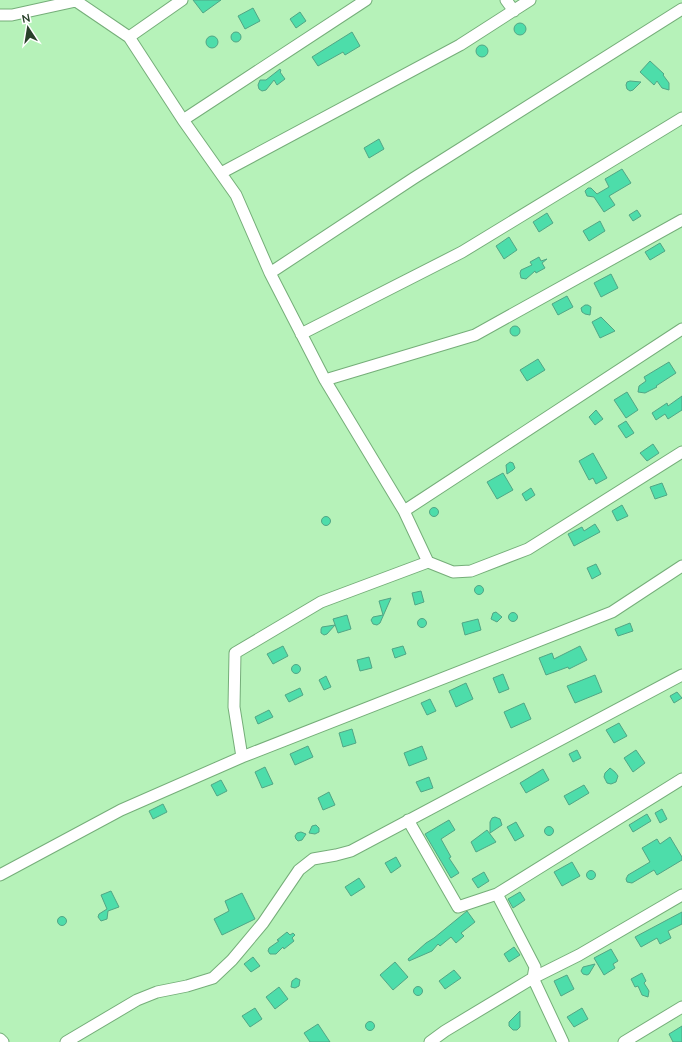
<svg xmlns="http://www.w3.org/2000/svg" width="682" height="1042" font-family="Mulish,sans-serif">
<style>
.building{fill:#4dddaa;stroke:#51a685}
.lines{fill:none;stroke-linecap:round;stroke-linejoin:round}
.minor-casing{stroke:#75ae79;stroke-width:13}
.minor{stroke:#fff;stroke-width:11}
</style>
<rect width="100%" height="100%" fill="#b6f2b9"/>
<path class="building" d="M193,0H221L203,13Z
M253,8L260,21L245,29L238,16Z
M300,12L306,21L296,28L290,19Z
M514 29a6 6 0 1 1 12 0a6 6 0 1 1-12 0Z
M231 37a5 5 0 1 1 10 0a5 5 0 1 1-10 0Z
M352,32L360,46L345,55L343,52L318,66L312,57Z
M206 42a6 6 0 1 1 12 0a6 6 0 1 1-12 0Z
M476 51a6 6 0 1 1 12 0a6 6 0 1 1-12 0Z
M650,61L664,74L663,75L669,83V90L662,88L657,81L654,85L640,72Z
M280,69L281,71L280,72L285,79L277,85L274,80L266,90L262,91L259,89L258,85L260,80H266Z
M630,81L641,82L633,90L630,91L627,89L626,85L627,82Z
M379,139L384,149L369,158L364,148Z
M622,169L631,183L609,196L615,205L604,212L594,197L587,196L585,191L588,188H591L597,194L609,187L605,179Z
M637,210L641,216L633,221L629,215Z
M547,213L553,223L539,232L533,222Z
M600,221L605,231L589,241L583,231Z
M509,237L517,250L504,259L496,246Z
M660,243L665,251L650,260L645,252Z
M539,257L541,261L547,259L542,263L545,268L536,273L535,271L526,279L521,278L520,273L521,270L532,265L530,262Z
M611,274L618,288L601,297L594,283Z
M567,296L573,307L558,315L552,304Z
M585,305H588L591,307L590,315L585,314L582,312L581,308Z
M601,317L615,331L600,338L592,322Z
M510 331a5 5 0 1 1 10 0a5 5 0 1 1-10 0Z
M538,359L545,370L527,381L520,370Z
M669,362L676,373L656,386L657,387L645,393L638,392L639,386L646,381L644,377Z
M627,392L638,410L626,418L614,400Z
M682,396V410L668,419L665,414L656,420L652,413L667,403L668,406Z
M596,410L603,419L595,425L589,417Z
M626,421L634,433L626,438L618,426Z
M653,444L659,453L647,461L640,453Z
M593,453L607,478L596,484L593,478L589,480L579,461Z
M510,462L513,463L515,468L513,470L507,474L506,465Z
M503,473L513,490L497,499L487,482Z
M662,483L667,495L655,499L650,487Z
M531,488L535,495L526,501L522,494Z
M622,505L628,516L617,521L612,511Z
M429.5 512a4.5 4.5 0 1 1 9 0a4.5 4.5 0 1 1-9 0Z
M321.5 521a4.5 4.5 0 1 1 9 0a4.5 4.5 0 1 1-9 0Z
M595,524L600,532L574,546L568,534L582,527L584,531Z
M596,564L601,574L592,579L587,568Z
M474.5 590a4.5 4.5 0 1 1 9 0a4.5 4.5 0 1 1-9 0Z
M421,591L424,602L415,605L412,593Z
M391,598L380,623L377,625L373,624L371,620L373,617L383,615L379,601Z
M496,612L502,617L497,622L491,619L493,613Z
M508.5 617a4.5 4.5 0 1 1 9 0a4.5 4.5 0 1 1-9 0Z
M347,615L351,629L338,633L333,619Z
M417.5 623a4.5 4.5 0 1 1 9 0a4.5 4.5 0 1 1-9 0Z
M478,619L481,630L465,635L462,623Z
M630,623L633,631L618,636L615,629Z
M335,625L327,634L324,635L321,633V629L322,627Z
M283,646L288,656L273,664L267,654Z
M403,646L406,654L395,658L392,649Z
M580,646L587,660L569,669L568,667L546,675L539,658L552,653L554,659Z
M369,657L372,668L360,671L357,660Z
M291.5 669a4.5 4.5 0 1 1 9 0a4.5 4.5 0 1 1-9 0Z
M503,674L509,689L499,693L493,678Z
M595,675L602,692L575,703L567,686Z
M326,676L331,687L324,690L319,680Z
M466,683L473,699L456,707L449,691Z
M300,688L303,695L289,702L285,695Z
M677,692L682,698L674,703L670,696Z
M430,699L436,711L427,715L421,703Z
M524,703L531,719L511,728L504,712Z
M269,710L273,717L258,724L255,717Z
M619,723L627,736L614,743L606,730Z
M352,729L356,743L343,747L339,733Z
M308,746L313,757L295,765L290,754Z
M422,746L427,759L409,766L404,753Z
M577,750L581,758L573,762L569,754Z
M636,750L645,763L633,772L624,758Z
M265,767L273,784L262,788L255,772Z
M610,768L615,772L618,776L616,782L611,784L607,783L604,777L605,773Z
M543,769L549,780L526,793L520,783Z
M429,777L433,788L421,792L416,782Z
M221,780L227,791L217,796L211,785Z
M584,785L589,793L569,805L564,796Z
M329,792L335,805L323,810L318,798Z
M163,804L167,812L153,819L149,811Z
M662,809L667,819L660,823L655,813Z
M647,814L651,821L633,832L629,825Z
M495,817L500,819L502,825L490,833V822L492,818Z
M449,820L455,830L441,839L451,857L449,858L459,873L451,878L425,834Z
M516,822L524,836L515,841L507,827Z
M316,825L319,828V832L315,834L309,833L312,826Z
M544.5 831a4.5 4.5 0 1 1 9 0a4.5 4.5 0 1 1-9 0Z
M487,830L496,842L476,852L471,842Z
M301,832L306,834L302,840L298,841L296,839L295,836L297,833Z
M670,837L682,857V860L657,875L654,870L632,883L627,882L626,879L628,875L650,862L642,848L657,839L660,844Z
M396,857L401,866L391,873L385,863Z
M572,862L580,876L562,886L554,872Z
M586.5 875a4.5 4.5 0 1 1 9 0a4.5 4.5 0 1 1-9 0Z
M484,872L489,881L478,888L472,879Z
M359,878L365,887L351,896L345,887Z
M111,891L119,907L108,911L107,919L101,921L98,917L99,914L107,909L101,895Z
M520,892L525,900L513,908L508,899Z
M242,893L255,919L222,935L214,919L229,911L225,901Z
M467,911L475,922L461,933L464,936L456,943L451,937L440,946L438,944L432,951L409,961L408,959L426,943L434,938Z
M682,912V924L668,931L671,938L660,944L657,938L641,947L635,937Z
M57.5 921a4.5 4.5 0 1 1 9 0a4.5 4.5 0 1 1-9 0Z
M287,932L290,935L293,933L295,935L292,938L294,941L284,949L283,947L276,954H270L268,951L269,948L279,941L277,940Z
M514,947L520,955L509,962L504,954Z
M611,949L618,961L613,964L615,968L604,975L594,958Z
M253,957L260,966L251,972L244,964Z
M395,962L408,977L393,990L380,975Z
M595,964L589,974L587,975L583,974L581,971L583,967Z
M454,970L461,978L445,989L439,981Z
M642,973L646,981L644,983L649,991L648,997L642,995L638,986L635,987L631,979Z
M567,975L574,989L561,996L554,981Z
M296,978L300,980L299,986L295,988L291,987L292,981Z
M413.5 991a4.5 4.5 0 1 1 9 0a4.5 4.5 0 1 1-9 0Z
M279,987L288,999L275,1009L266,997Z
M255,1008L262,1019L250,1027L242,1016Z
M582,1008L588,1019L574,1027L567,1017Z
M520,1011V1027L517,1030H513L509,1026V1022Z
M365.5 1026a4.5 4.5 0 1 1 9 0a4.5 4.5 0 1 1-9 0Z
M318,1024L330,1042H310L304,1033Z
M682,1026V1042H673L669,1034Z"/>
<g class="lines">
<g class="minor-casing">
<path id="minor" d="M506,0L514,11
M0,15H12L76,1L129,37L183,120L236,195L270,273L325,380L404,511L428,562L321,602L235,653L234,707L242,757L121,810L0,875
M129,37L182,0
M183,120L366,0
M221,173L460,45L530,0
M270,273L414,178L682,9
M301,334L462,252L682,118
M325,380L475,335L682,220
M404,511L682,329
M428,562L453,572L471,571L528,549L682,452
M242,757L612,612L682,566
M408,820L458,907L497,894L682,779
M497,894L535,967L533,978L563,1042
M0,1039L3,1042
M66,1042L137,1000L157,992L187,986L213,978L232,960L263,923L299,870L313,859L336,855L351,851L682,675
M430,1042L445,1031L533,978L579,955L682,895
M624,1042L682,1007"/>
</g>
<use href="#minor" class="minor"/>
</g>
<g transform="translate(28 28) rotate(348)" stroke="#ffffff" stroke-width="3" paint-order="stroke">
<path d="M0-3L7 15L0 10L-7 15Z" fill="#29402a"/>
<text y="-6" font-size="11" font-weight="bold" text-anchor="middle" fill="#29402a">N</text>
</g>
</svg>
